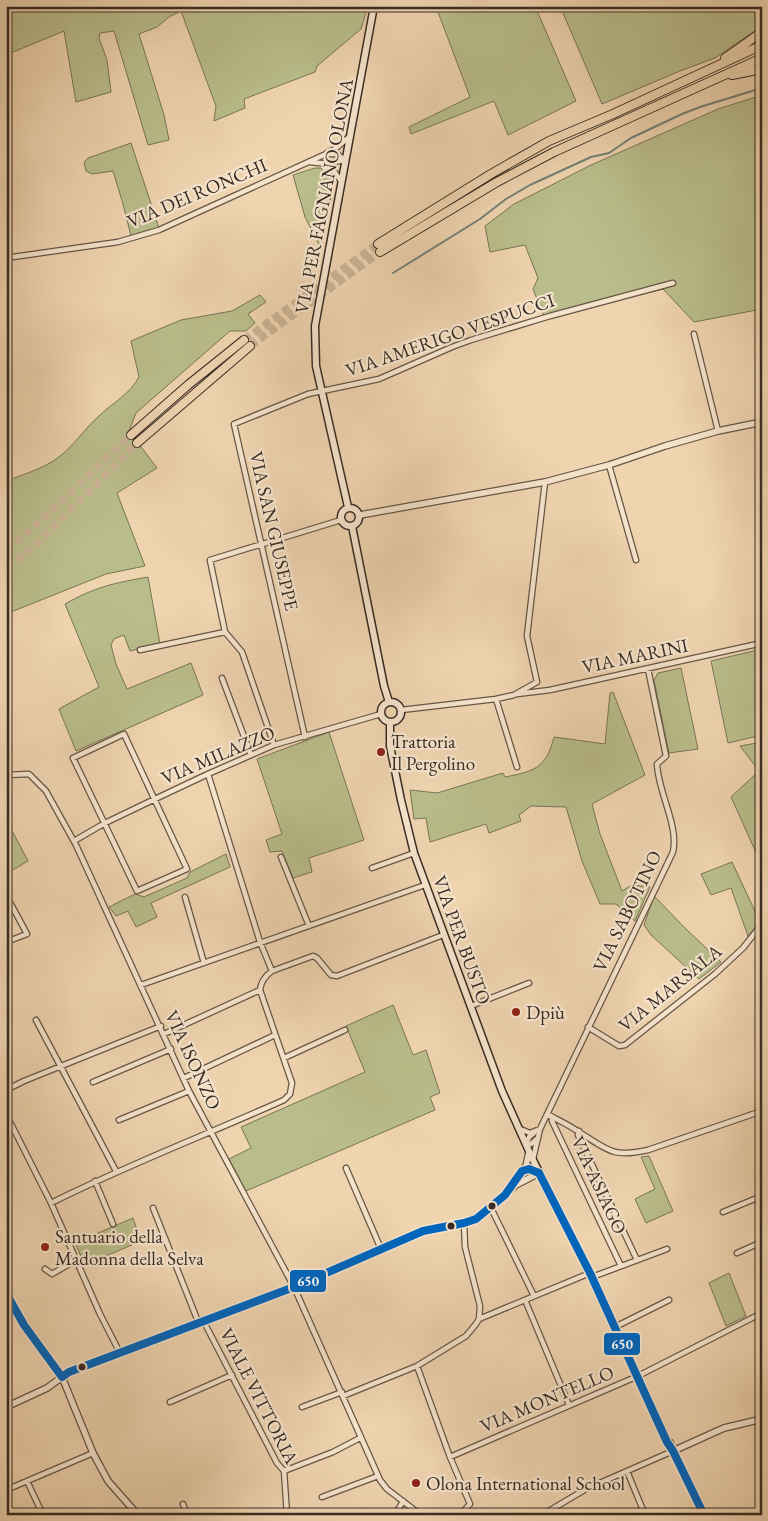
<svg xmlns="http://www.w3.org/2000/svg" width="768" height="1521" font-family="'EB Garamond',serif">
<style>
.green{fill:#b9bd8b;stroke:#787458}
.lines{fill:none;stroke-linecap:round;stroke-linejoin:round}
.stream{stroke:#738077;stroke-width:2}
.motorway-tunnel{stroke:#cab294;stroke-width:8;stroke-dasharray:8 4;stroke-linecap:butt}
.minor-casing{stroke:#665647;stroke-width:7}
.tertiary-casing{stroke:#665647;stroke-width:8}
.secondary-casing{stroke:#382c24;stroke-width:9}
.motorway-casing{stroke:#382c24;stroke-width:10}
.minor{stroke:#f5e3cc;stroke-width:4.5}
.tertiary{stroke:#f5e3cc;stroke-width:5.5}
.secondary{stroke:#f5e3cc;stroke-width:6}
.motorway{stroke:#efd4b0;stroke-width:8}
.bus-1-casing{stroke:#f5e3cc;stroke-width:11}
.bus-1{stroke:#0065bd;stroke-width:8}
.poi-dot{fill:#8f2418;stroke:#f5e3cc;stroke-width:2}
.bus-dot{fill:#382c24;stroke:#f5e3cc;stroke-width:2}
.labels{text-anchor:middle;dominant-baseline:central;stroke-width:4.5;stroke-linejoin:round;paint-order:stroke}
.street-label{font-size:19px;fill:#382c24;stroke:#f5e3cc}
.poi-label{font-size:19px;fill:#382c24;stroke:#f5e3cc;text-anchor:start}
.line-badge{stroke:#f5e3cc;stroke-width:2}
.badge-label{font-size:14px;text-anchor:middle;font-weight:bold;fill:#fff}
</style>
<rect width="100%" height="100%" fill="#efd4b0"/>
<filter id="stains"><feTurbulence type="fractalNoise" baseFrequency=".004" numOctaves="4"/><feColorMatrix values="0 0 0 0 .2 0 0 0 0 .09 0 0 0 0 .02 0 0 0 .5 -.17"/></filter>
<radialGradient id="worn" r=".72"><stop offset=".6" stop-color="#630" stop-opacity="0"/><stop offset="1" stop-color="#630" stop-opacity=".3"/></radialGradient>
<path class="green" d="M6,6H368L361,29L317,66L315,72L244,99L245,108L214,121L216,106L181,11L169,17L157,27L139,34L164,115L169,140L148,145L114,31L100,33L99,38L107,60L111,92L76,102L64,31L6,55Z
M450,6H535L576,101L508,135L494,101L411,134L409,127L470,97L438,12Z
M560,6H762V26L715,58L680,71L602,104Z
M762,95V309L694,322L663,289L545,319L533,289L538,278L525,245L490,252L485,226L514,204L591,165L718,109Z
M131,143L159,228L131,236L123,204L113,171L92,174L86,171L84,162L88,158Z
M315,168H321L334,181L321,248L305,217L293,175Z
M260,295L266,302L248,314L255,323L246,331H230L136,413L129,431L157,468L117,493L145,566L106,574L6,614V481C27,473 49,467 65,452C78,440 87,426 100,415C114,402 130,394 139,377L131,341L181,320L232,311Z
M148,577L160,644L130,651L124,635L114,639L111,645L116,664L127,689L191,663L203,695L76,751L59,709L99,687L65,604C95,587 114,583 148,577Z
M762,649V735L728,743L711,661Z
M681,668L698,749L669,753L654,680L658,673Z
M613,692L645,775L592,804L600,834L622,891L632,885L650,887L635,921L616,904H600L582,861L566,807L531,806L519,815L521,821L489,833L486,824L430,842L426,818L414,819L410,790L437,793L503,773L505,777C535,771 546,768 554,737L605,744L610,693Z
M329,732L364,840L309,858L312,872L293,878L282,851L270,852L266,840L282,834L257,759Z
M762,742V866L731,797L759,771L740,746Z
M6,819L28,861L6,874Z
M226,854L230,867L151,903L157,917L136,927L128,911L116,916L109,907L135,894L144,897L187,878L190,872Z
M732,862L760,922L748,936L731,888L711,895L701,874Z
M654,896L686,929L721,962L699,979L651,935L644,925Z
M393,1005L413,1055L426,1050L440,1093L430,1097L435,1110L246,1191L229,1159L251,1148L241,1127L365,1072L346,1026Z
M649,1156L673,1211L646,1223L635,1199L655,1189L641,1157Z
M133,1218L141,1241L85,1265L75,1243Z
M729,1273L746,1316L726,1326L709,1283Z"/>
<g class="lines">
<path class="stream" d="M393,273L480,219L506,199L530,185L591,157L609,153L631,138L682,114L700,107L762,88"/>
<path class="motorway-tunnel" d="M244,340L378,244
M250,346L380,252
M6,549L26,534L131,435
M6,567L35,546L137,443"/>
<g class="minor-casing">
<path id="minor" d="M327,153L335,149L349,137
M310,162L329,164L341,181
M328,163L345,160
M6,258L118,242L159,230L326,154H337L345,160
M694,334L718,431
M609,465L636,560
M140,650L225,632
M222,678L251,755
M517,694L550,690L762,643
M496,699L517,767
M401,710L496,699L514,695L537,682L527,636L545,482
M124,734L187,869L137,891L73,758Z
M305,737L234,424L308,394L379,379L452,347L471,340L550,316L673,283
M274,745L242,652L225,632L210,560L341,520
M6,775L29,774L46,791L76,845L189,1091L294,1287L380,1480L387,1489L421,1515
M74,841L105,823L155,799L208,774L274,745L381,714
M281,857L309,926
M372,868L414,853
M6,895L27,934L6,942
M185,897L204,963
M272,971L313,956L317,958L331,975L337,976L443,935
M141,985L425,885
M471,1006L529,983
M36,1020L116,1171
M588,1027L619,1046L625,1045L715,974L743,948L762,924
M164,1034L260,990
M284,1058L345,1030
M184,1078L275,1035
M93,1082L171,1049
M6,1090L24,1081L161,1026
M6,1114L51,1203L100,1314L120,1353
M547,1114C558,1120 569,1125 579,1132C608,1150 612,1158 648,1150L762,1111
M552,1117V1121L621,1266
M119,1120L189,1091
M520,1129L530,1133L540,1129L533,1159
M540,1129L673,852C679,826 658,792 657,764L666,756L648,669
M579,1131L578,1135L637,1260
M534,1133L529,1137L526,1145L531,1144L538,1138
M761,1137L762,1141
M346,1168L381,1249
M95,1181L113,1224
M51,1203C127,1165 206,1135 284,1100L290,1094L292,1083L260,990C261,981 265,976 272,971L260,942L208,774
M153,1208L199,1324
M491,1208L534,1296
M723,1212L762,1196
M737,1253L762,1242
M45,1269L52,1274L76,1260
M592,1277L667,1249
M525,1300L569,1405
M479,1319L590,1273
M204,1322L277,1463L284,1471L287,1515
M615,1327L669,1300
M417,1366L450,1457L470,1504L460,1515
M343,1396L417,1366L466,1336L476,1324L479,1319L480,1306L465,1247L464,1223
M170,1402L232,1375
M302,1407L342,1392
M450,1457L638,1376L762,1313
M284,1471L333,1452L360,1438
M627,1471L645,1515
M27,1481L43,1515
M6,1490L93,1453
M322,1497L378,1476
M183,1504L187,1515
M395,1515L403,1501
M542,1515L586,1489L673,1451"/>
</g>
<g class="tertiary-casing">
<path id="tertiary" d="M360,515L545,482L609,465L665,446L718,431L762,422
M522,1171L529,1169L539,1173
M509,1189L526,1166L529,1152
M6,1293L24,1325L62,1377L93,1453L108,1481L138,1515
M6,1407L47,1388L69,1372L294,1287L423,1231L464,1223L476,1219L516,1185L539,1173
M673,1451L724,1428L762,1419"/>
</g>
<g class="secondary-casing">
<path id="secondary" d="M348,507L316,366L315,326L374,6
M341 517a9 9 0 1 1 18 0a9 9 0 1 1-18 0Z
M352,526L384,686L389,702
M381 712a10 10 0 1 1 20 0a10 10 0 1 1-20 0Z
M390,722V746L401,800L414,853L502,1091L533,1160L590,1273L667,1442L670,1445
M669,1442L704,1515"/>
</g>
<g class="motorway-casing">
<path id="motorway" d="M725,58L762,32
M732,75L762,69
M378,244L491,174L549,141L613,114L762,45
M380,252L497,182L554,152L762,58
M131,435L188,385L244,340
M137,443L250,346"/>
</g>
<use href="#minor" class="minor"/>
<use href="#tertiary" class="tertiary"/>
<use href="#secondary" class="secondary"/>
<use href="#motorway" class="motorway"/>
<g class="bus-1-casing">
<path id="bus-1" d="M539,1173L590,1273L667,1442L673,1451L704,1515
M6,1293L24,1325L62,1377
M62,1377L69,1372L294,1287L423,1231L464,1223L476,1219L505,1195L522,1171L529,1169L539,1173"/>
</g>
<use href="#bus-1" class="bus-1"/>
</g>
<g class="poi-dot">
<circle cx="381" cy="752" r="5"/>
<circle cx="516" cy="1012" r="5"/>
<circle cx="45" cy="1247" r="5"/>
<circle cx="416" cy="1483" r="5"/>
</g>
<g class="bus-dot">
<circle cx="492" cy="1206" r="4.5"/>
<circle cx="451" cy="1226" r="4.5"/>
<circle cx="82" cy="1367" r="4.5"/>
</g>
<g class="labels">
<g class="street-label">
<text transform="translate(197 193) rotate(-23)">VIA DEI RONCHI</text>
<text transform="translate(324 196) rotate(-79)">VIA PER FAGNANO OLONA</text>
<text transform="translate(450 335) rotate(-19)">VIA AMERIGO VESPUCCI</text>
<text transform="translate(274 531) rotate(77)">VIA SAN GIUSEPPE</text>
<text transform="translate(635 656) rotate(-12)">VIA MARINI</text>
<text transform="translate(218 755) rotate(-23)">VIA MILAZZO</text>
<text transform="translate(627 911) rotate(-64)">VIA SABOTINO</text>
<text transform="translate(462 940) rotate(70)">VIA PER BUSTO</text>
<text transform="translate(670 988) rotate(-39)">VIA MARSALA</text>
<text transform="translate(193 1060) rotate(65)">VIA ISONZO</text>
<text transform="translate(599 1185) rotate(65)">VIA ASIAGO</text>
<text transform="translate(259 1396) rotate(63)">VIALE VITTORIA</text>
<text transform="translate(547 1399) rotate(-23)">VIA MONTELLO</text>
</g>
<g class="poi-label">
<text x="391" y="741">Trattoria<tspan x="391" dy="22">Il Pergolino</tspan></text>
<text x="526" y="1012">Dpiù</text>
<text x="55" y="1236">Santuario della<tspan x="55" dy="22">Madonna della Selva</tspan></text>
<text x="426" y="1483">Olona International School</text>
</g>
</g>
<g class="line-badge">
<rect x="289" y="1269" width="38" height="24" rx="5" fill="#0065bd"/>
<rect x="603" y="1332" width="38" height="24" rx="5" fill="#0065bd"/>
</g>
<g class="badge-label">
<text x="308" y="1286">650</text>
<text x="622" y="1349">650</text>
</g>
<rect width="768" height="1521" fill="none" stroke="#efd4b0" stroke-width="25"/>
<rect x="8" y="8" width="753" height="1506" fill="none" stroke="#382c24" stroke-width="2.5"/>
<rect x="12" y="12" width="743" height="1496" fill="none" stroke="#382c24"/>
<rect width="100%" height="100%" filter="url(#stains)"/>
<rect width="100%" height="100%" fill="url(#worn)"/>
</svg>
